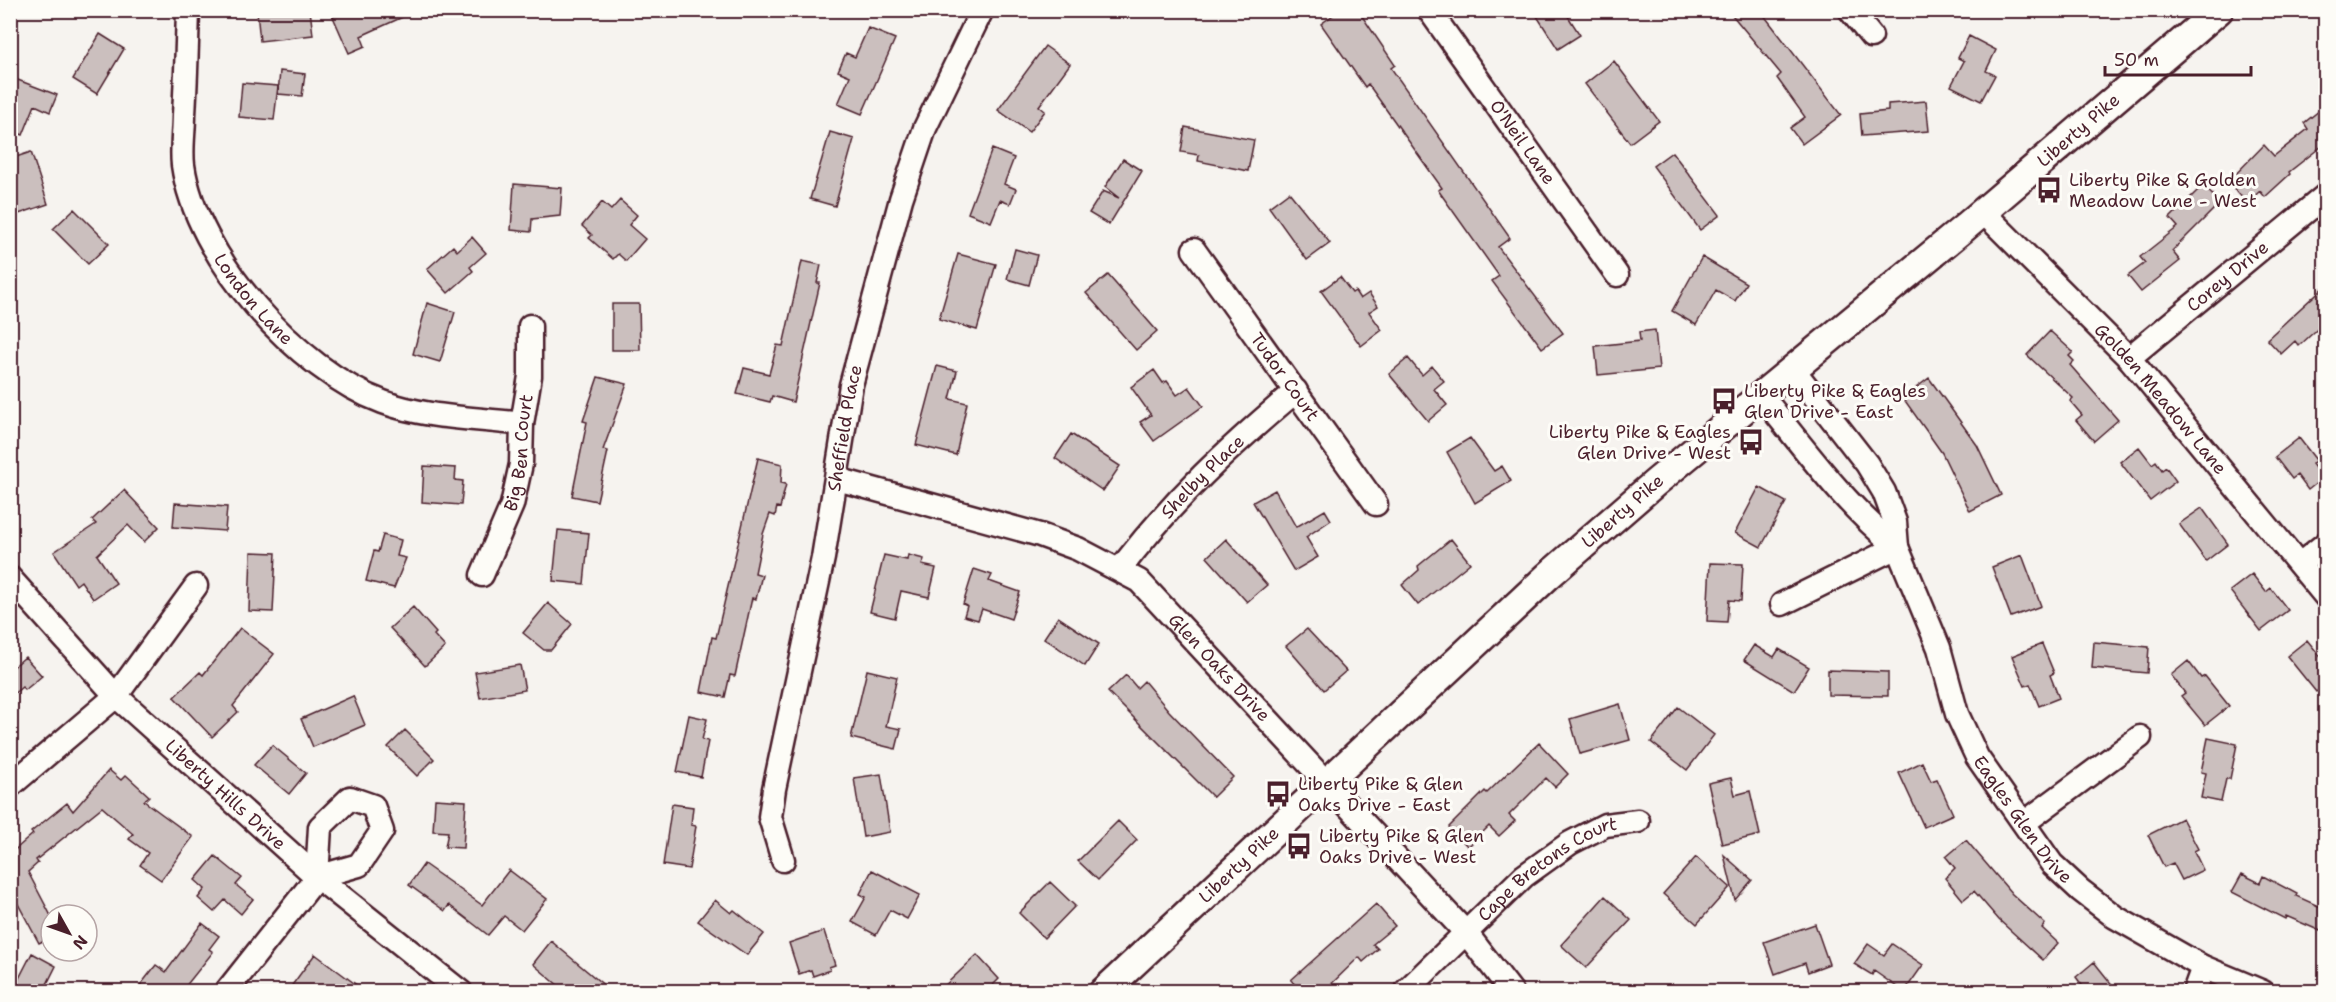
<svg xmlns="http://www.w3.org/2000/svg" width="2336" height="1002" font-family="'Shantell Sans',sans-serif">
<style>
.building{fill:#cbbfbe;stroke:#4a1f2b;stroke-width:1.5}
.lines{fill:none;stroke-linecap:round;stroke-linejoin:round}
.minor-casing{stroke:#4a1f2b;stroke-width:27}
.tertiary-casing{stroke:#4a1f2b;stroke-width:32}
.minor{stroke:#fdfcf7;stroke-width:22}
.tertiary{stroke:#fdfcf7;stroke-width:27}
.labels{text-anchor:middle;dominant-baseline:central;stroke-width:6;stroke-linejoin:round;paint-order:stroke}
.street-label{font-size:18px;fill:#4a1f2b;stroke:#fdfcf7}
.poi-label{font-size:18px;fill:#4a1f2b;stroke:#fdfcf7;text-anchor:start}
</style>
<rect width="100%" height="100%" fill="#f6f3ef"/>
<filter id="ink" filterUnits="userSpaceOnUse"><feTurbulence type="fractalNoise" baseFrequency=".0167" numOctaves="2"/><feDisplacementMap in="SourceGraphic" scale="12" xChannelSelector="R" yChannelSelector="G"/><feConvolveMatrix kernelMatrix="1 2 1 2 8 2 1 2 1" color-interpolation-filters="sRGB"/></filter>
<g filter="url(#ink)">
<path class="building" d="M271,10H310L313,35L260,41L257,12Z
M330,10H418L361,36L365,46L349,53Z
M1340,10H1358L1395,65L1391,68L1510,238L1498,247L1563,333L1542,348L1492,281L1499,276L1438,190L1442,188L1368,84L1365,87L1321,24Z
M1533,10H1564L1580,35L1558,49Z
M1728,10H1760L1841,115L1802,144L1790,128L1805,117L1777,78L1781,74Z
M868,28L895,39L862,114L838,104L850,76L838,71L846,53L855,57Z
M100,34L124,49L97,94L73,79Z
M1969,36L1996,50L1986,71L1995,75L1981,101L1951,86L1964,61L1958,58Z
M1045,46L1070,64L1039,106L1045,111L1029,132L998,110Z
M1614,61L1659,121L1630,143L1585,84Z
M280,71L305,74L302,96L278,94Z
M10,77L57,95L50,112L35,105L23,135L10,130Z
M242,83L278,86L274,120L239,117Z
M1926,101L1929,131L1862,136L1860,114L1888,111V104Z
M2325,106V151L2322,146L2289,172L2290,174L2265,197L2260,191L2247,203L2228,182L2264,145L2274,156L2308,129L2304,123Z
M1185,127L1254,140L1248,171L1198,161L1199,155L1181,152Z
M830,132L854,139L835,206L810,199Z
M992,149L1014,158L1004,184L1016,189L1010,204L1000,200L991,222L968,213Z
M31,152L48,204L10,217V159Z
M1672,152L1720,215L1700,230L1653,166Z
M1123,159L1142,171L1109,225L1089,213L1103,191L1119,198L1105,187Z
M514,184L562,188L560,216L532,219L531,232L511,230Z
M2203,185L2220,203L2172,251L2180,261L2141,292L2128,276L2145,263L2140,257L2178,227L2170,218Z
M1289,192L1330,243L1307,260L1269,207Z
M620,200L637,215L629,225L645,239L626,261L618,254L613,259L589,238L592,235L582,226L602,202L611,210Z
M74,209L109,244L88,264L53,229Z
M472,237L486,253L470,267L473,271L448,293L427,269L453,246L457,251Z
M1015,249L1037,255L1029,285L1007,279Z
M958,254L996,264L977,330L939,319Z
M1702,257L1746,283L1735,301L1716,290L1696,325L1672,311Z
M802,261L821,265L817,283H820L793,402L772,396L770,402L737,394L744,368L769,374L777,345L783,346Z
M1108,275L1157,331L1136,350L1086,293Z
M1340,277L1352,293L1355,291L1360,299L1369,293L1378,306L1369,312L1382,330L1361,346L1321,291Z
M2325,286V322L2299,346L2295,341L2281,354L2267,339Z
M427,303L455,312L440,362L413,354Z
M612,304H639L640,350H612Z
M1655,330L1659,369L1598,375L1595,346L1640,341L1639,332Z
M2050,331L2073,352L2069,356L2074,361L2070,365L2118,420L2094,441L2076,420L2082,415L2070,401L2073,398L2027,355Z
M1408,358L1422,375L1432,366L1444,381L1434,389L1447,405L1428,421L1389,374Z
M937,366L957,371L950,399L967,403L956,455L916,445Z
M1154,370L1163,383L1167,381L1177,395L1189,387L1203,406L1154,441L1140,422L1151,415L1131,387Z
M598,377L627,384L603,450L608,451L597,501L572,496L587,422L583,421Z
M1929,378L1977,445L2001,495L1970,511L1942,453L1903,398Z
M1071,434L1120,466L1103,491L1055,458Z
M1470,438L1494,471L1502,466L1511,481L1475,503L1447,452Z
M2299,438L2316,460L2312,464L2323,478L2308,490L2297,475L2292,479L2275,457Z
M2139,447L2152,464L2156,461L2162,470L2166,467L2176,481L2150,501L2120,462Z
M758,458L782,464L781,483L786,484L780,508L777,507L775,516L770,514L763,534L755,573L762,575L756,599L752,598L735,676L730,675L725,697L701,692L712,637L716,638Z
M424,466L456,468L455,480L463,481L461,505L422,502Z
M1759,487L1786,502L1761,547L1735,533Z
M124,490L159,527L144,542L128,525L97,555L116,583L93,599L81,581L76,585L54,552L96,524L92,520Z
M1275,490L1296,527L1325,510L1331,520L1306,537L1318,557L1294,571L1253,502Z
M175,503L227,507L225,531L173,527Z
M2202,508L2228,544L2206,561L2179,524Z
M558,530L589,533L584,584L553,581Z
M383,535L401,540L397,556L406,558L394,588L366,581L374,551L378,552Z
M1226,539L1267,585L1247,602L1207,557Z
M1451,539L1470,563L1418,605L1402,585L1419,570L1418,566Z
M251,552L276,553L273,612L249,611Z
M884,555L907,560L908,555L924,559L922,565L936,568L929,597L901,591L895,618L870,612Z
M2022,555L2041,606L2011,617L1992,567Z
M1710,563L1743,564L1741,601L1729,600L1727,622L1707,621Z
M974,569L992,575L989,581L1020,592L1011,619L982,609L978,620L964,616L967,606L963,604Z
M2252,574L2266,592L2271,588L2288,610L2261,631L2230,591Z
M548,603L572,624L551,650H544L523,633Z
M413,607L436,633L434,635L445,647L425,666L390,628Z
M1058,617L1099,644L1085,666L1044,638Z
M240,628L274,654L233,706L238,712L212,737L174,697L200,672L203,675Z
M1307,629L1346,671L1324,690L1286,646Z
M2307,640L2325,662V685L2316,692L2287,656Z
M2094,642L2149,647L2147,673L2092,668Z
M2042,644L2054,673L2050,675L2059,698L2039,706L2030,684L2025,686L2012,656Z
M1754,645L1774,657L1779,649L1809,667L1794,691L1744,660Z
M25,657L42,676L25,690L22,687L10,697V670Z
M2188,661L2201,678L2205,676L2229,706L2205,725L2181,696L2185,693L2171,675Z
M520,665L525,690L480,698L475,672Z
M867,670L897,677L886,726L901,729L896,749L851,738Z
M1828,670L1888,672V696L1828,695Z
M1126,675L1137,688L1144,681L1169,711L1233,777L1213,797L1108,692Z
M353,696L365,725L313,747L301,719Z
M1620,704L1630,740L1580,754L1570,719Z
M1678,707L1714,735L1687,770L1651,742Z
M689,715L707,719L702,740L708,741L701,777L677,772Z
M405,730L434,759L417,776L388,747Z
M2208,738L2237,744L2230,779H2226L2221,802L2201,798L2206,773L2201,772Z
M1539,743L1568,774L1555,787L1546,778L1509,815L1515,821L1499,836L1489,826L1468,847L1449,827L1485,791L1487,793Z
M272,745L306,773L289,794L254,765Z
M1922,762L1931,781L1937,779L1953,814L1924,827L1899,773Z
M109,770L121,780L126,775L149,796L144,801L193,837L161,880L140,865L148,853L129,839L133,834L102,807L36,860L38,863L28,872L51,916V937L39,943L10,889V854L33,834L31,832L67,803L73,811Z
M881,774L890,832L863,837L854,778Z
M1731,778L1735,795L1750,791L1760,835L1722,844L1708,783Z
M435,799L466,801L463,848L445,847L448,832L433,831Z
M672,804L693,807L691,825L696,826L689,869L663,865Z
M2182,818L2198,849L2194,851L2203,870L2182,880L2173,863L2164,867L2148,835Z
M1118,821L1137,840L1098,880L1078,861Z
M1966,840L2012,894L2045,924L2042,928L2058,943L2043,960L1999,920L1974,891L1963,900L1945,878L1955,868L1946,857Z
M1724,855L1752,880L1735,900Z
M215,856L242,878L236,885L253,899L241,914L225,900L214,912L198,898L205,889L195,880Z
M1696,857L1730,887L1697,924L1663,894Z
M424,864L482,905L509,870L547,899L522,930L504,916L488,935L449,905L445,911L409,885Z
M872,870L920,895L907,919L890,910L876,935L852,922L866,897L860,894Z
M2242,874L2260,883L2263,876L2297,894L2296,896L2325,909V933L2286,916L2285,919L2232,892Z
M1050,882L1075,906L1044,938L1019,913Z
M1605,896L1631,920L1586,968L1561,945Z
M715,900L731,913L734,910L764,934L747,955L698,921Z
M1376,904L1395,926L1373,944L1378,949L1363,962L1359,957L1323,992H1301L1291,980Z
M202,923L219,936L209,949L213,952L181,992H135L156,965L166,972Z
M1815,924L1829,964L1808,972L1805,963L1775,974L1764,942Z
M824,931L835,965L829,967L830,970L813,976L811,970L799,974L789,943Z
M551,941L612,992H566L533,964Z
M1868,944L1884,955L1892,944L1923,965L1904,992L1874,971L1872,975L1854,964Z
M32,953L56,966L43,992H12Z
M315,954L366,992H287Z
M977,955L999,979L986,992H938Z
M2094,962L2118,992H2087L2076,977Z"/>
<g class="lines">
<g class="minor-casing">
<g id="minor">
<path id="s1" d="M188,10C187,45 186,80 184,115C184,131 181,149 183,165C196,257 297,370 383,402C425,418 477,418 522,424"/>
<path id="s2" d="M1429,10L1617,275"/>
<path d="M1850,10L1871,36"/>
<path id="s3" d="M1983,212L2129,358L2326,597"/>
<path id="s4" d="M1194,250L1376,504"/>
<path id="s5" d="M2129,358L2326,195"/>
<path id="s6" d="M1793,369L1867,464L1884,492L1895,522L1897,547L1939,648L1957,714L1977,757L2052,864L2080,890L2115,917L2203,967L2263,992"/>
<path d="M1761,395C1804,448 1844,504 1897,547"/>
<path id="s7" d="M837,479L1040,535L1078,549L1139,581L1467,934L1512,992"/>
<path d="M2300,564L2326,543"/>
<path id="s8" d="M1120,569C1175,498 1227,449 1296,391"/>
<path id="s9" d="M482,575L512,505L521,464L522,424L530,376V326"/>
<path id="s10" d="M10,578L116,696L317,877L461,992"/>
<path d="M1782,604L1897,547"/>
<path d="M10,786L116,696L196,586"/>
<path d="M350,798L373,806L382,831L359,865L317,877L320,827Z"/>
<path d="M2024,823L2140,737"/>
<path id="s11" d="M783,860L770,817L774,789L823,558L851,385L901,199L925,128L982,10"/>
<path d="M226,992L317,877"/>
<path id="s12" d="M1405,992L1524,876L1570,843L1605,825L1638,821"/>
<path d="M2194,992L2203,967"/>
</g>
</g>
<g class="tertiary-casing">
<g id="tertiary">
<path id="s13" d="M1103,992L1548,576L1655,483L1964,228L2219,10"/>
</g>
</g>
<use href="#minor" class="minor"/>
<use href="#tertiary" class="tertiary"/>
</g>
</g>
<defs>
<g id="bus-bare" transform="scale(2.07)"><path d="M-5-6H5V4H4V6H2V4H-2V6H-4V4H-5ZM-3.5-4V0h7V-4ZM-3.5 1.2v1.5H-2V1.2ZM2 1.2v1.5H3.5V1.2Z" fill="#4a1f2b" stroke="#fdfcf7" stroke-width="2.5" paint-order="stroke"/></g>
</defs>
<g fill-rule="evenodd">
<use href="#bus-bare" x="2049" y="190"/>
<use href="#bus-bare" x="1724" y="401"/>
<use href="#bus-bare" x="1751" y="442"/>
<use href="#bus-bare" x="1278" y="794"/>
<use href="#bus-bare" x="1299" y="846"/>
</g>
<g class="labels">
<g class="street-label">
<text stroke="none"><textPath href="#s13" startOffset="1302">Liberty Pike</textPath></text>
<text stroke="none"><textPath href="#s2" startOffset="162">O'Neil Lane</textPath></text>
<text stroke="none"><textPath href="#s5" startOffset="128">Corey Drive</textPath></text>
<text stroke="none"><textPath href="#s1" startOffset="309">London Lane</textPath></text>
<text stroke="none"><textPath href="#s4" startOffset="156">Tudor Court</textPath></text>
<text stroke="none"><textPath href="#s3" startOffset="258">Golden Meadow Lane</textPath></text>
<text stroke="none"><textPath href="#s11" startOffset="441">Sheffield Place</textPath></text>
<text stroke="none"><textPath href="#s9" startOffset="129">Big Ben Court</textPath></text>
<text stroke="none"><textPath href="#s8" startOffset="124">Shelby Place</textPath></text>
<text stroke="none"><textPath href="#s13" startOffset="708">Liberty Pike</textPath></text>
<text stroke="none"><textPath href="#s7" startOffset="438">Glen Oaks Drive</textPath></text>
<text stroke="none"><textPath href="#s10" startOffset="306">Liberty Hills Drive</textPath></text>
<text stroke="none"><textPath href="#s6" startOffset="513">Eagles Glen Drive</textPath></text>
<text stroke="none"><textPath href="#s13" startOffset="186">Liberty Pike</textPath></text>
<text stroke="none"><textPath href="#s12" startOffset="190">Cape Bretons Court</textPath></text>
</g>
<g class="poi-label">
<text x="2069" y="180">Liberty Pike &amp; Golden<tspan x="2069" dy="21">Meadow Lane - West</tspan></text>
<text x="1744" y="391">Liberty Pike &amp; Eagles<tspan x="1744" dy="21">Glen Drive - East</tspan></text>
<text x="1731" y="432" text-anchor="end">Liberty Pike &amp; Eagles<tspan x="1731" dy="21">Glen Drive - West</tspan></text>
<text x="1298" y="784">Liberty Pike &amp; Glen<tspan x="1298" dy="21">Oaks Drive - East</tspan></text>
<text x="1319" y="836">Liberty Pike &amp; Glen<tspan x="1319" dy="21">Oaks Drive - West</tspan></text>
</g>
</g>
<rect width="2336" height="1002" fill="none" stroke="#fdfcf7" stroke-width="36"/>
<rect x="18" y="18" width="2300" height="966" fill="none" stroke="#4a1f2b" stroke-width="2" filter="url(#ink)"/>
<g transform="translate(69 933) rotate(130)"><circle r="28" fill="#fdfcf7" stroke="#b5a4a5" stroke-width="1.5"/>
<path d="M0-4.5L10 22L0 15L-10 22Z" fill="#4a1f2b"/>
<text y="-9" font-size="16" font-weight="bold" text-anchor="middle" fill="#4a1f2b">N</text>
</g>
<path d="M2105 66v9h146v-9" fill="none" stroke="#4a1f2b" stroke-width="3"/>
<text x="2114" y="66" font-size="18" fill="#4a1f2b" stroke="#fdfcf7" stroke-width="4.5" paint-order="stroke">50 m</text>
</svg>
